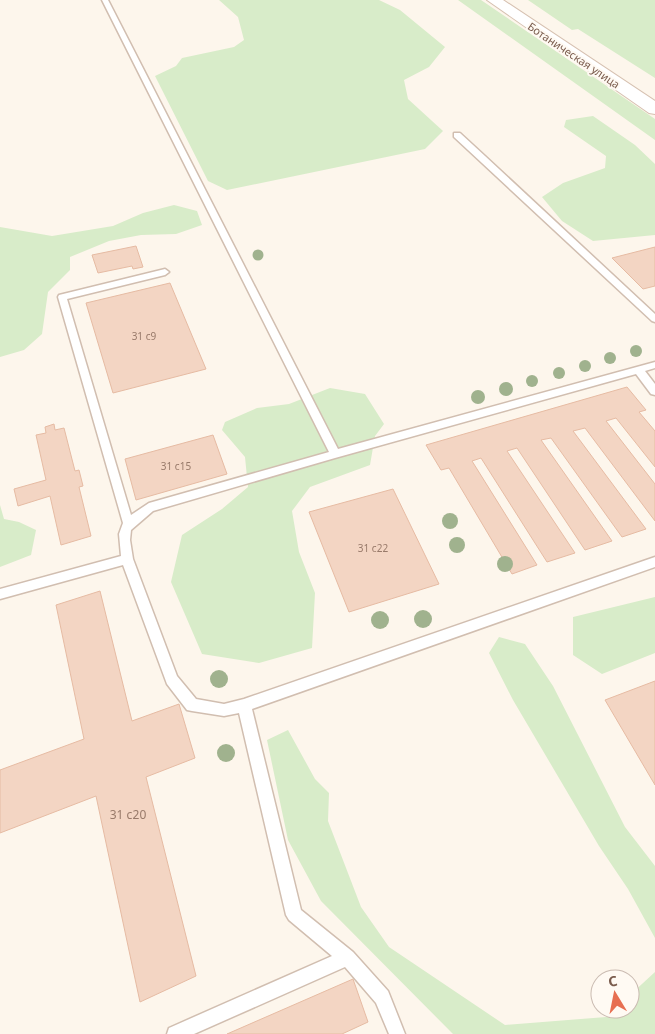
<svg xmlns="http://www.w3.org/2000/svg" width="655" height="1034" font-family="'Noto Sans',sans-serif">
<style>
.green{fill:#d8ecc9}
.building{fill:#f3d5c3;stroke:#e6bba3}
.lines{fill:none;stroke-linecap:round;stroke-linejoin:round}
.lane-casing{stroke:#d1beb0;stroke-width:3}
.secondary-casing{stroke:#d6c0b0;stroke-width:2}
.lane{fill:#fff;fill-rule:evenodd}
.secondary{fill:#fff;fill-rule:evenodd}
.tree{fill:#a0b28e}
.labels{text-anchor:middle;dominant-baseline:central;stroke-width:4;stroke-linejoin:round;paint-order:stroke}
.number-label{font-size:10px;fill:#987a6a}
.far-street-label{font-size:11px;fill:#7a5c4d;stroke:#fffaf3}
.near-number-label{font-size:12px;fill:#987a6a}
</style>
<rect width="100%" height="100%" fill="#fdf6ec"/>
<path class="green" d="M219,0H379L400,10L445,47L429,67L404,80L408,99L443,131L425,149L227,190L208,181L155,76L176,66L182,58L234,47L244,40L238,17Z
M458,0H481L655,119V140Z
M528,0H655V78L578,29L572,30Z
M593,116L635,145L655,164V235L593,241L562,221L542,197L563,183L605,168L606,156L564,127L566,120Z
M174,205L197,211L202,225L176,234L141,235L109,241L70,257V270L48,292L42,334L24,350L0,357V227L52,236L113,226L143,213Z
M330,388L365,394L384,424L375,436L370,465L310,487L292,511L299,552L315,593L312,648L259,663L202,654L171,582L182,535L222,509L248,487L245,457L222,430L225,422L257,408L289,404Z
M0,505L4,519L19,522L36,530L31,555L0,567Z
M655,597V653L602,674L573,655V617Z
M499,637L525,644L553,686L625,827L655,866V938L628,889L599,846L513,700L489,653Z
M288,730L315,779L329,793L328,821L361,907L389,947L505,1025L606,1017L615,1009H630V995L655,972V1034H453L321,901L288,840L267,740Z"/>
<path class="building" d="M136,246L143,267L133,269L132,266L98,273L92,255Z
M655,247V286L643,289L612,258Z
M170,283L206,369L113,393L86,303Z
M627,387L646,410L639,412L655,431V467L616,418L606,421L655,484V521L585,428L573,431L646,529L622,537L551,438L541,440L612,541L585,550L517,448L507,451L575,553L547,562L481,458L472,461L537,565L512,574L449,468L441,470L426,445Z
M54,424L55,430L64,428L75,471L79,470L83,486L79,487L91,536L61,545L50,496L18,506L14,489L46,480L36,435L46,433L45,427Z
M213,435L227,474L136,500L125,459Z
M393,489L439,584L349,612L309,512Z
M100,591L132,721L179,704L195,758L146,777L196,976L140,1002L96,796L0,833V770L84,739L56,605Z
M655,681V785L605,700Z
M353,979L368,1022L342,1034H227Z"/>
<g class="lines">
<g class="lane-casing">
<path id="lane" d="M102,0H108L338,449L655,362V368L645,371L655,384V395L651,394L636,374L335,458L153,511L131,530L130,540L133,559L177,676L196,699L224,704L244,699L655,557V567L252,709L301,910L353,952L388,991L405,1034H389L376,1003L345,967L194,1034H167L169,1028L332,956L289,920L286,915L239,713L224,716L192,711L187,710L167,684L123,565L0,599V589L121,556L119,534L123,523L58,297L59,295L165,269L169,272L165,275L67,299L131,515L149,503L329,452Z
M454,133H460L485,156L655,314V322L652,321L454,137Z"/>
</g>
<g class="secondary-casing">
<path id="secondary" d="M487,0H503L655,101V114L649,113Z"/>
</g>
<use href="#lane" class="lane"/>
<use href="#secondary" class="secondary"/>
</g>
<g class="tree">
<circle cx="258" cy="255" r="5.5"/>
<circle cx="636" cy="351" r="6"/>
<circle cx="610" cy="358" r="6"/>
<circle cx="585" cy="366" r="6"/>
<circle cx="559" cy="373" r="6"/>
<circle cx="532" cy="381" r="6"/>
<circle cx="506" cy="389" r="7"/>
<circle cx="478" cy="397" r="7"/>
<circle cx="450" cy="521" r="8"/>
<circle cx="457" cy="545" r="8"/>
<circle cx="505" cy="564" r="8"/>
<circle cx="423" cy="619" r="9"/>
<circle cx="380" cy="620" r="9"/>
<circle cx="219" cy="679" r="9"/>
<circle cx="226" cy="753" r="9"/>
</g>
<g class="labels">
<g class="number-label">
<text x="144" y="336">31 с9</text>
<text x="176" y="466">31 с15</text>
<text x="373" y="548">31 с22</text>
</g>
<g class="far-street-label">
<text transform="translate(574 55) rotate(34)">Ботаническая улица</text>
</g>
<g class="near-number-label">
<text x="128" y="814">31 с20</text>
</g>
</g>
<g transform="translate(615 994) rotate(350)"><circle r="24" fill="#fffaf3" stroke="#cabbb1"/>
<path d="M0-4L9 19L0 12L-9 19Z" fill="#e76f51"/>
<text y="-8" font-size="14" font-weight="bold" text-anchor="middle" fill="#7a5c4d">С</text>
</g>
</svg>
